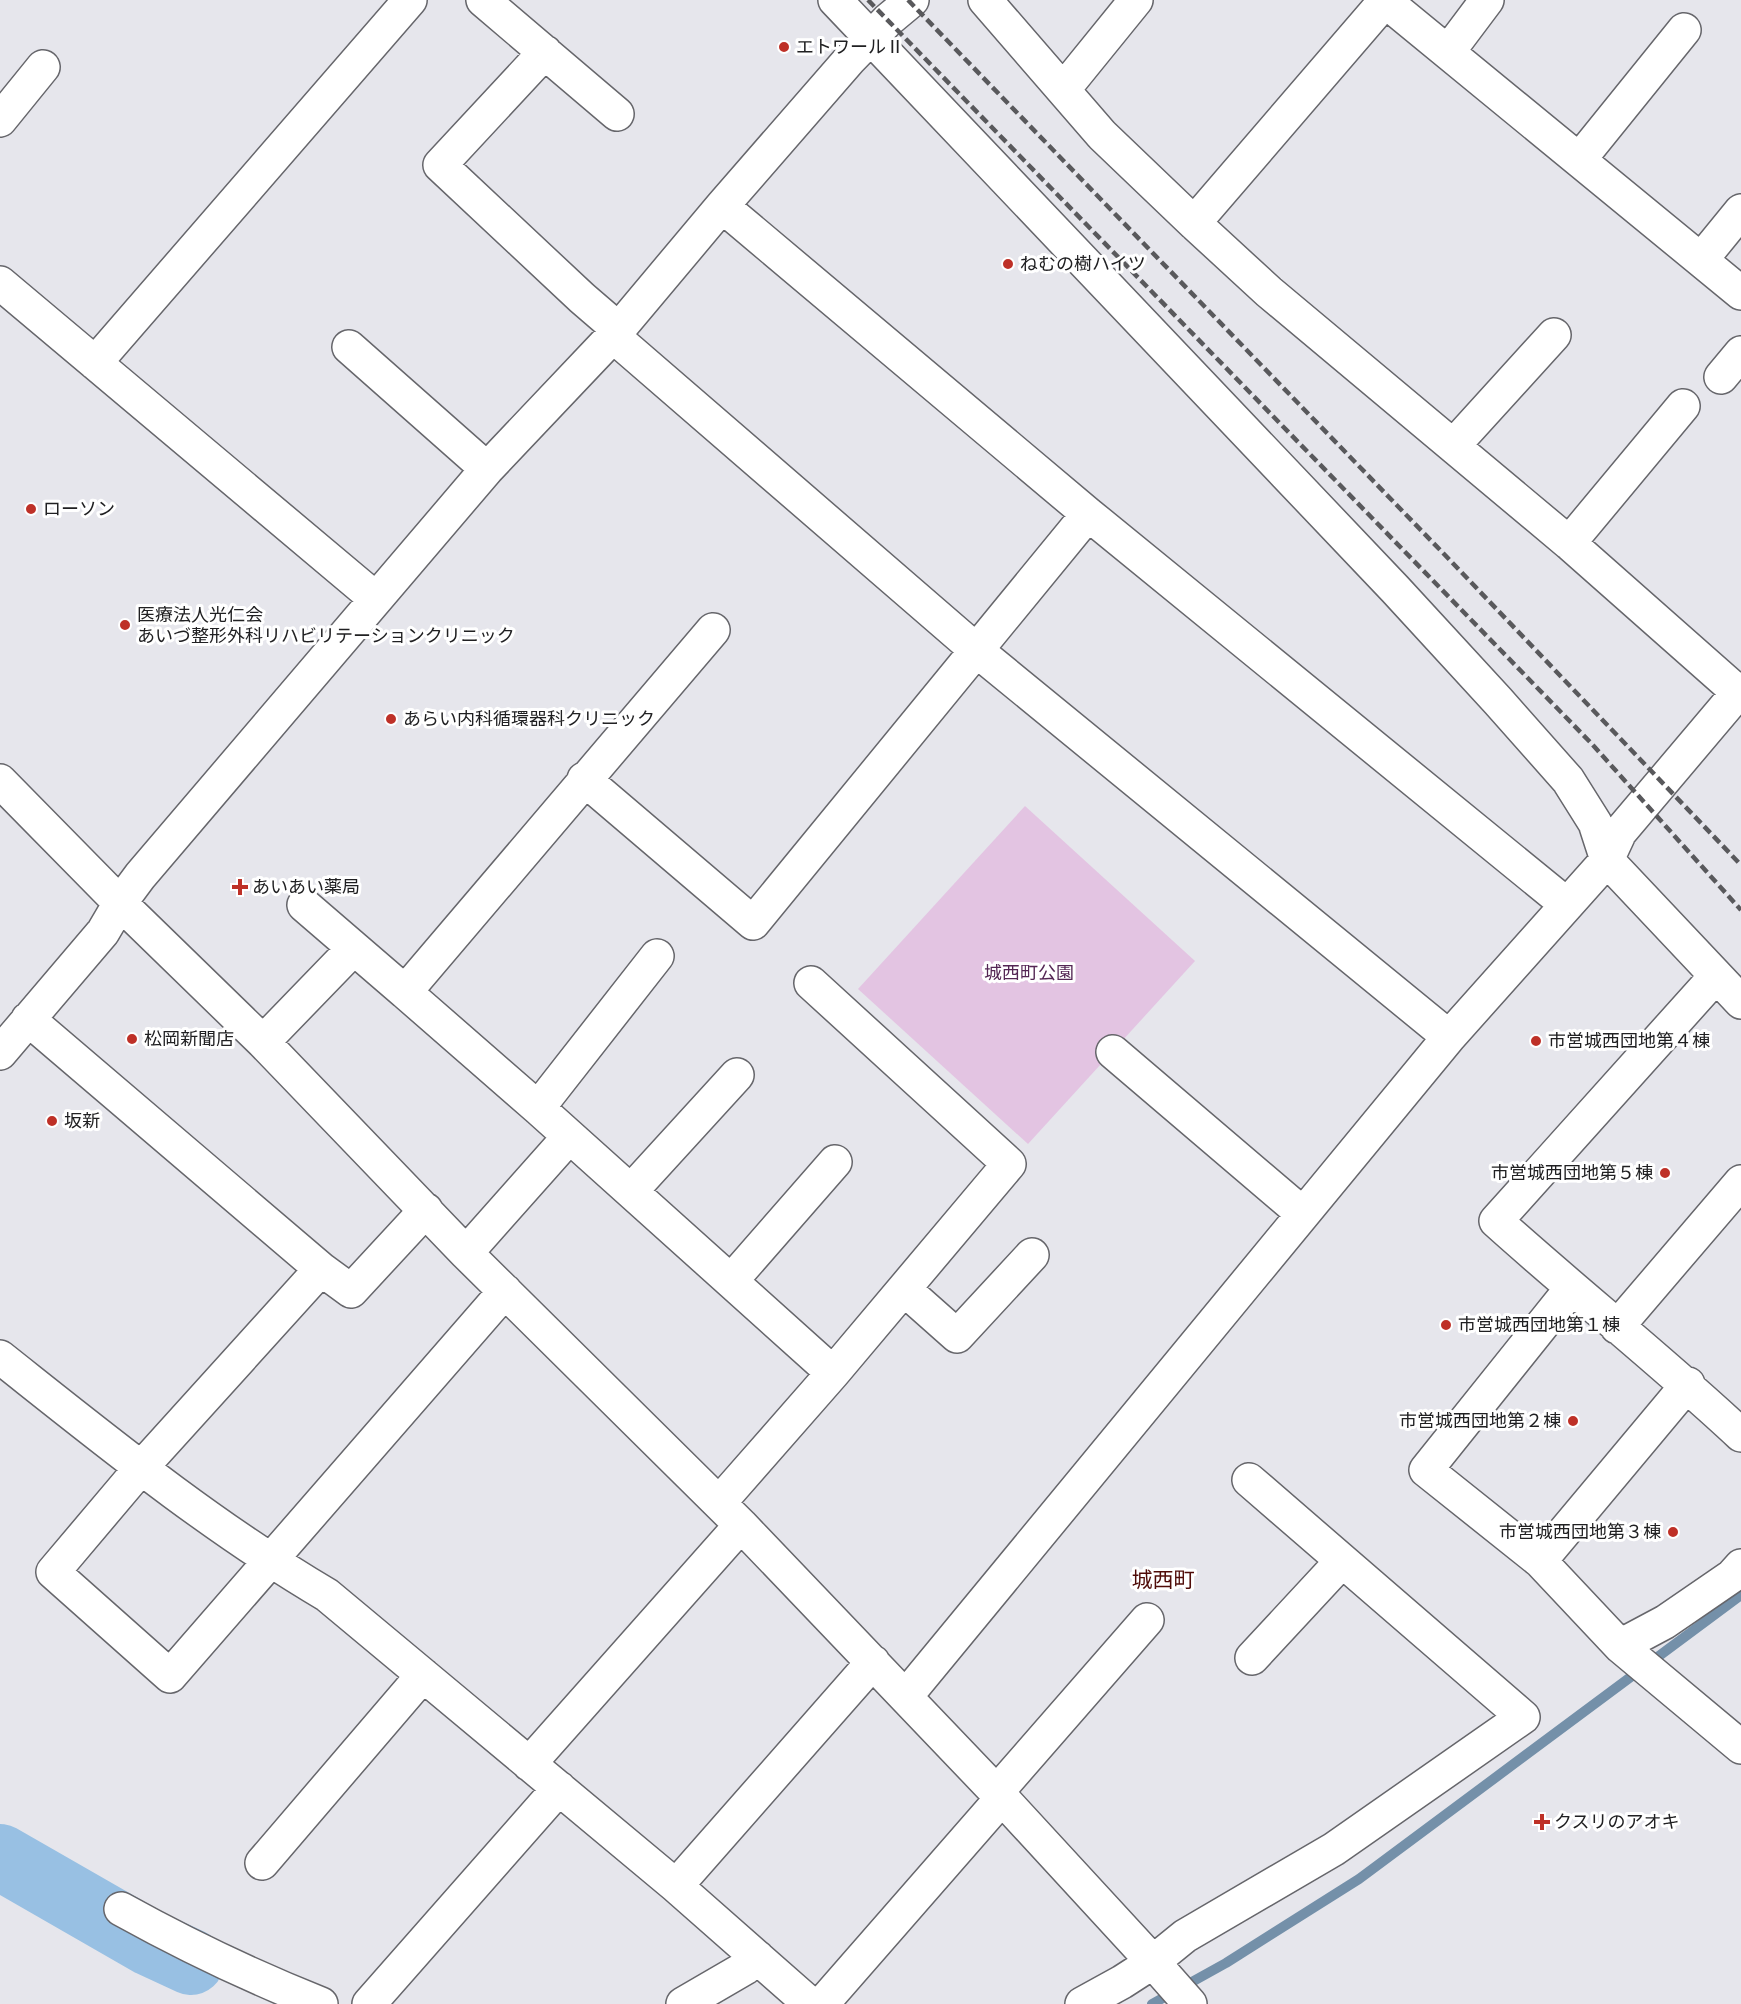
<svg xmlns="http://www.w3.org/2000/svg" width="1741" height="2004" font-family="Helvetica,'Noto Sans JP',sans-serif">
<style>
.green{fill:#e3c4e2}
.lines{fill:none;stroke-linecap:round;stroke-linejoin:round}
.stream{stroke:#7490a9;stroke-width:10}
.river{stroke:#98c0e3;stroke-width:66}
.minor-casing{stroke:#66666b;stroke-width:36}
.minor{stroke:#fff;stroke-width:33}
.rail{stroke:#59595c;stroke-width:4.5;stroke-dasharray:9 4.5;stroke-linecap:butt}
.poi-dot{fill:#be3027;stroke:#fff;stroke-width:2}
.labels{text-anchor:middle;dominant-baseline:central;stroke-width:6;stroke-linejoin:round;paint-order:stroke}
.poi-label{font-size:18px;fill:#202022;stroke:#fff;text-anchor:start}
.park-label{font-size:18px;fill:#542654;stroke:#fff}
.quarter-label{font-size:21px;fill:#4f0b08;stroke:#fff}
</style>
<rect width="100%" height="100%" fill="#e6e6ec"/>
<path class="green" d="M1025,806L1195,961L1028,1144L858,989Z"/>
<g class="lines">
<path class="stream" d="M1152,2004L1226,1963L1359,1879L1741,1595"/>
<path class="river" d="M0,1857L150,1943L191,1962"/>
<g class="minor-casing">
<path id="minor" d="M483,0L617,114
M835,0L1395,589L1498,701L1568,780L1595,823L1607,860L1741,1002
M985,0L1102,135L1194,223L1269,292L1569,543L1741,695
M1384,0L1741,293
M545,52L440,165L582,298L618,329
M1448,52L1487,0
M1063,90L1136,0
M0,120L43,67
M1579,160L1684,30
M722,206L1088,514L1566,904
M1194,223L1385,1
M1701,260L1741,211
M0,283L376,599
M613,336L976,650L1449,1037
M349,347L487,469
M95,363L410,0
M1721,377L1741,353
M1454,445L1554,335
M1569,543L1683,406
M713,630L405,992L538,1108L833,1373
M584,779L753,923L1088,514
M0,781L120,903L263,1042L466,1253L741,1525L1002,1798L1153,1962L1190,2004
M304,905L405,992
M1716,976L1496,1221C1577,1294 1662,1361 1741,1435
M28,1019L321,1269L140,1469L53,1572L170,1676L505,1291
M263,1042L353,949
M1113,1052L1303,1214
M0,1053L103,932L120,903L140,876L487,469L613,336L722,206L850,59L888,20L912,0
M538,1108L657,956
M631,1191L737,1075
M466,1253L569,1137
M321,1269L351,1291L426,1210
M731,1281L835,1162
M904,1289L957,1336L1032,1255
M1571,1289L1426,1470L1540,1561L1620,1646L1741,1747
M1617,1327L1741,1182
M0,1357C106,1441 210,1526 327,1595L676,1886L810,2004
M719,1503L833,1373L1009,1164L811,983
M1540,1561L1688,1384
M1620,1646L1665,1622L1732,1576L1741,1566
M1252,1658L1342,1561
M906,1696L1449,1037L1607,860L1620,832L1741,689
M529,1764L741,1525
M996,1793L1147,1620
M262,1863L423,1675
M676,1886L873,1662
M121,1909C186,1945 253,1977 321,2004
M369,2004L559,1788
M683,2004L745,1968L757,1957
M822,2004L1002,1798
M1082,2004L1122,1982L1153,1962L1185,1936L1334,1849L1523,1717L1249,1480"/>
</g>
<use href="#minor" class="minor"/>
<path class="rail" d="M868,0L1591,743L1741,910
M908,0L1444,554L1741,865"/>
</g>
<g class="poi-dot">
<circle cx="784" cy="47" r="6"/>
<circle cx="1008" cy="264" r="6"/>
<circle cx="31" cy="509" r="6"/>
<circle cx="125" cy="625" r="6"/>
<circle cx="391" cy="719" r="6"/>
<path d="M237 878h6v6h6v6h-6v6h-6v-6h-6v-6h6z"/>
<circle cx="132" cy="1039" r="6"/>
<circle cx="1536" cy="1041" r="6"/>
<circle cx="52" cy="1121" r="6"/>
<circle cx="1665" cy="1173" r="6"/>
<circle cx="1446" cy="1325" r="6"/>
<circle cx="1573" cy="1421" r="6"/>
<circle cx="1673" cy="1532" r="6"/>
<path d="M1539 1813h6v6h6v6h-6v6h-6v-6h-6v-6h6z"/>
</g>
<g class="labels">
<g class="poi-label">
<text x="796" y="47">エトワールⅡ</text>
<text x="1020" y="264">ねむの樹ハイツ</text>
<text x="43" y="509">ローソン</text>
<text x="137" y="615">医療法人光仁会<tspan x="137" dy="21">あいづ整形外科リハビリテーションクリニック</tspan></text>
<text x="403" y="719">あらい内科循環器科クリニック</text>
<text x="252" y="887">あいあい薬局</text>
<text x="144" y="1039">松岡新聞店</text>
<text x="1548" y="1041">市営城西団地第４棟</text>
<text x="64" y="1121">坂新</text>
<text x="1653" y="1173" text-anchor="end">市営城西団地第５棟</text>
<text x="1458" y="1325">市営城西団地第１棟</text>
<text x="1561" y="1421" text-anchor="end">市営城西団地第２棟</text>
<text x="1661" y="1532" text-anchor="end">市営城西団地第３棟</text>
<text x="1554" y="1822">クスリのアオキ</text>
</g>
<g class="park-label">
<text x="1029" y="973">城西町公園</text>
</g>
<g class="quarter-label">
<text x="1163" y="1579">城西町</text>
</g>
</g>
</svg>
